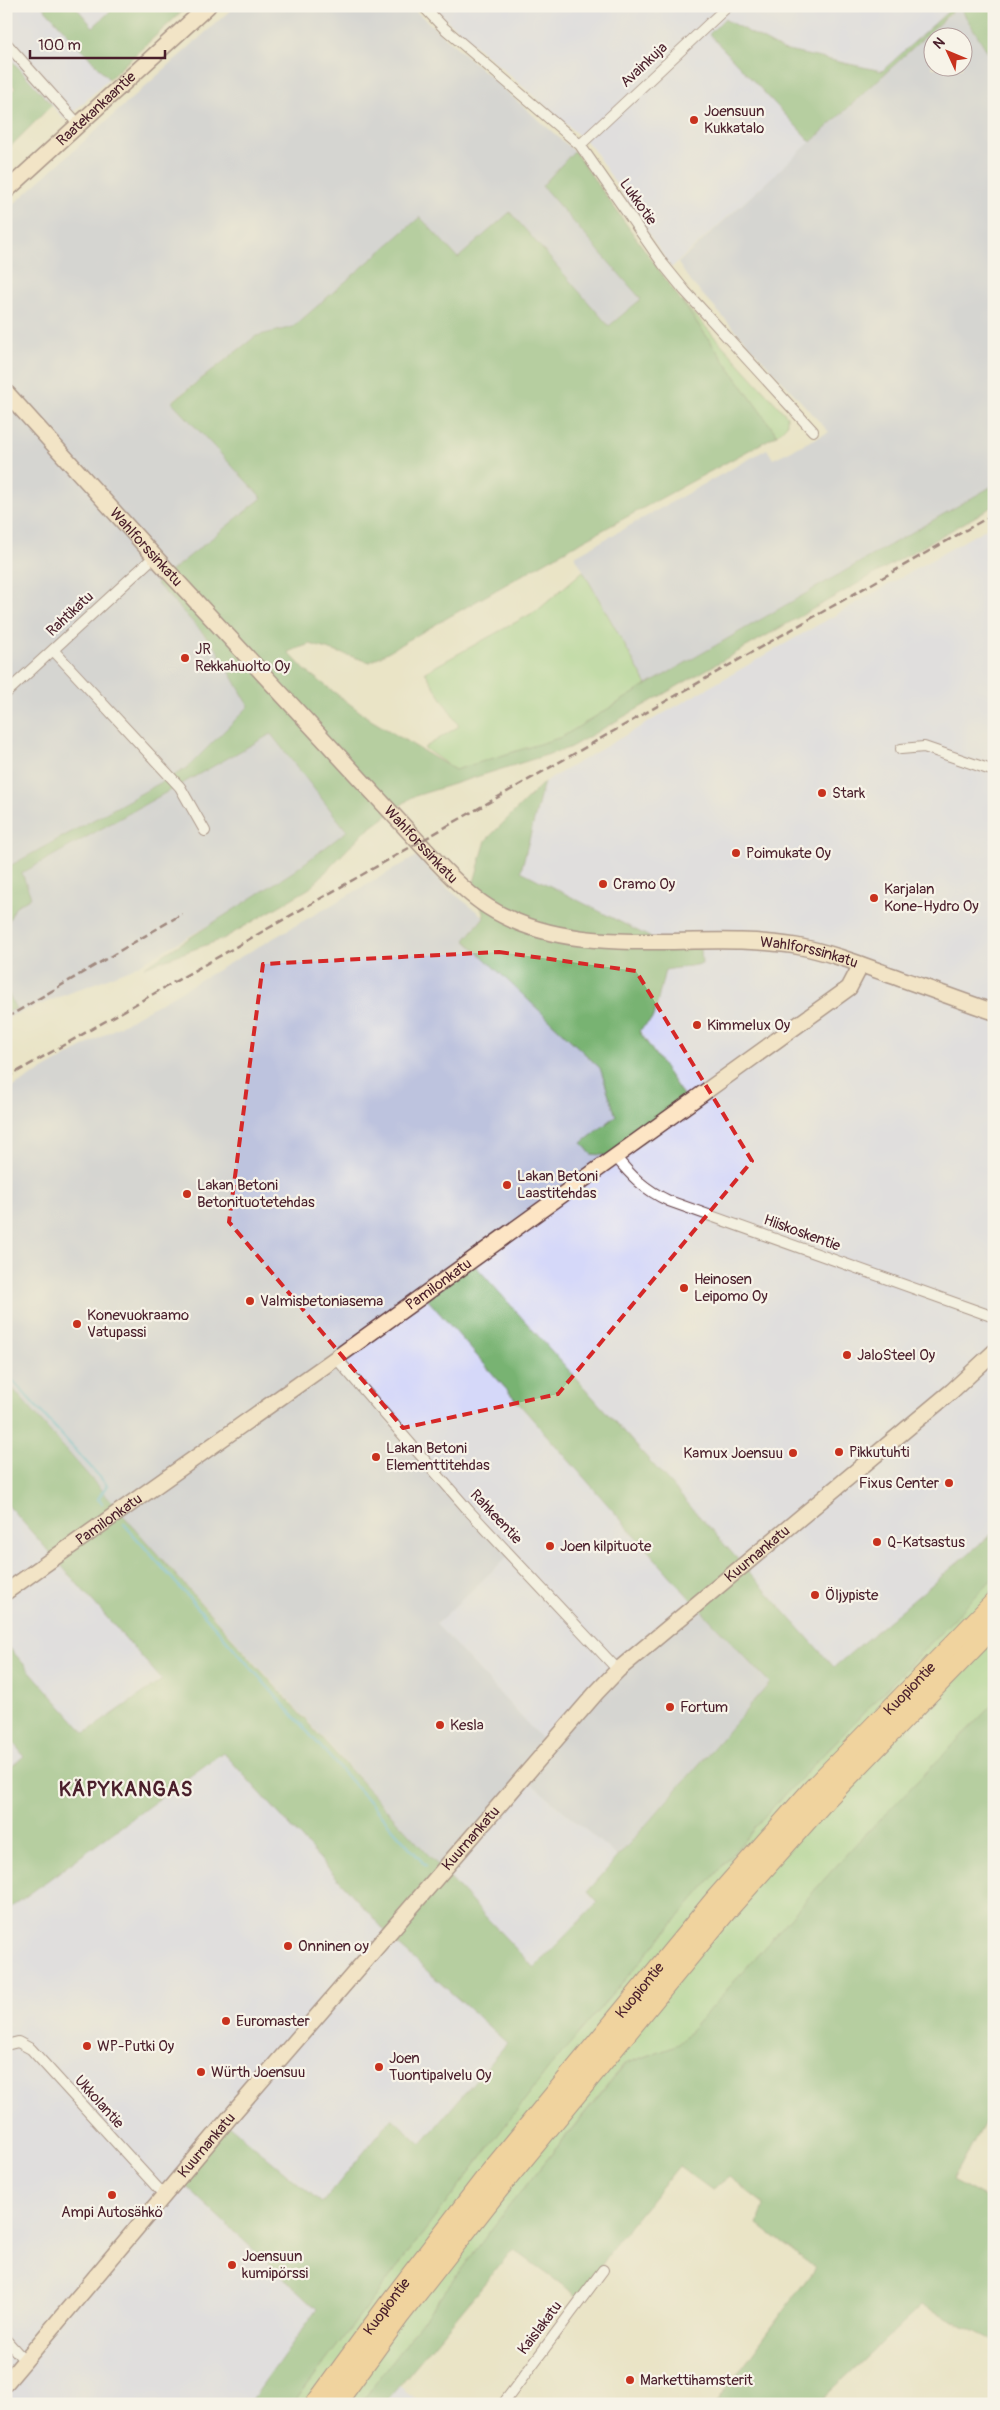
<svg xmlns="http://www.w3.org/2000/svg" width="1000" height="2410" font-family="Pangolin,sans-serif">
<style>
.built{fill:#d5d8f9}
.industrial{fill:#bdc3de;fill-rule:evenodd}
.green{fill:#96d185;stroke:#707858}
.forest{fill:#78b372;stroke:#61694e}
.lines{fill:none;stroke-linecap:round;stroke-linejoin:round}
.stream{stroke:#55b3d3;stroke-width:2.5}
.street-casing{stroke:#623d42;stroke-width:12}
.secondary-casing{stroke:#623d42;stroke-width:18}
.highway-casing{stroke:#623d42;stroke-width:21}
.street{stroke:#fff;stroke-width:10}
.secondary{stroke:#fde5c5;stroke-width:15}
.highway{stroke:#f9be6d;stroke-width:19}
.rail{stroke:#4a1f2b;stroke-width:2.5;stroke-dasharray:8 4;stroke-linecap:butt}
.marked{fill:none;stroke:#d62828;stroke-width:4;stroke-dasharray:10 6;stroke-linejoin:round}
.poi-dot{fill:#c8321e;stroke:#f7f3e8;stroke-width:2}
.labels{text-anchor:middle;dominant-baseline:central;stroke-width:4.5;stroke-linejoin:round;paint-order:stroke}
.street-label{font-size:15px;fill:#4a1f2b;stroke:#f7f3e8}
.poi-label{font-size:15px;fill:#4a1f2b;stroke:#f7f3e8;text-anchor:start}
.district-label{font-size:20px;font-weight:bold;letter-spacing:1px;fill:#4a1f2b;stroke:#f7f3e8}
</style>
<rect width="100%" height="100%" fill="#f7f3e8"/>
<filter id="ink" filterUnits="userSpaceOnUse"><feTurbulence type="fractalNoise" baseFrequency=".02" numOctaves="2"/><feDisplacementMap in="SourceGraphic" scale="10" xChannelSelector="R" yChannelSelector="G"/><feConvolveMatrix kernelMatrix="1 2 1 2 8 2 1 2 1" color-interpolation-filters="sRGB"/></filter>
<filter id="wash" filterUnits="userSpaceOnUse"><feTurbulence type="fractalNoise" baseFrequency=".0096" numOctaves="4" result="noise"/><feDisplacementMap in="SourceGraphic" scale="20" xChannelSelector="R" yChannelSelector="G"/><feGaussianBlur stdDeviation="1.12" result="paint"/><feColorMatrix in="noise" values="0 0 0 0 0 0 0 0 0 0 0 0 0 0 0 0 0 1.4 0 .05"/><feComposite in="paint" operator="in"/></filter>
<g filter="url(#wash)">
<rect width="100%" height="100%" fill="#eae4c6"/>
<path class="built" d="M6,6H42L109,79L65,120L6,54Z
M75,6H116L93,27Z
M430,6H954L883,71L783,50L724,19L710,34L811,142L671,268L591,146Z
M994,524V1532L834,1667L473,1263L691,1106L639,1030L654,1017L665,970L701,964L521,871L544,782Z
M427,1299L694,1603L547,1745L436,1624L509,1555L337,1365Z
M6,1503L162,1680L85,1733L6,1644Z
M6,1734L25,1756L6,1771Z
M223,1752L397,1944L507,2043L420,2145L391,2119L322,2203L227,2124L179,2180L317,2309L249,2404H6V1911Z
M525,1778L619,1858L588,1891L599,1902L534,1968L441,1870Z
M399,2386L423,2404H384Z"/>
<path class="industrial" d="M235,6H410L574,151L542,186L642,299L609,326L510,213L458,258L420,217L293,327L256,336L172,401L262,498L157,582L366,818L296,876L131,969L6,1018V211Z
M959,6L994,62V486L647,685L575,556L767,449L773,459L829,432L690,281L678,263ZM932,38H962V68H932Z
M417,856L448,889L484,917L466,940L600,1068L616,1116L582,1143L621,1157L337,1366L509,1555L436,1624L547,1745L694,1603L770,1683L619,1858L525,1778L441,1870L112,1503L6,1381V1091Z"/>
<path class="green" d="M681,300L787,416V425L777,435Z
M583,571L647,685L562,737L455,770L424,748L459,726L425,672L538,610Z
M994,1577V1703L852,1848L679,2044L624,2064L506,2210L360,2404H293L549,2068L773,1807Z"/>
<path class="forest" d="M42,6H75L93,27L116,6H188L109,79Z
M954,6H958L811,142L709,34L724,19L783,50L882,71Z
M959,6H994V62Z
M6,54L52,105L6,151V101L15,88L6,78Z
M574,151L777,435L559,554L370,662L310,644L288,652L305,670L371,720L455,770L562,737L647,685L994,485V506L569,748L412,797L361,835L310,888L223,939L144,967L294,871L347,831L271,734L22,873L31,897L16,906L6,926V868L187,768L249,706L215,646L156,583L262,498L172,402L256,336L293,327L420,217L458,258L510,212L609,326L641,299L542,186Z
M544,782L521,871L669,947L701,948L702,964L665,970L654,1017L639,1031L691,1107L621,1157L591,1154L582,1143L616,1116L600,1068L465,940L484,917L474,882L486,840Z
M6,989L16,1009L6,1012Z
M473,1263L834,1667L994,1532V1577L773,1807L549,2068L293,2404H249L317,2309L179,2180L227,2124L322,2203L392,2118L421,2144L507,2043L397,1944L223,1752L6,1911V1771L24,1756L6,1734V1644L85,1733L162,1680L6,1503V1381C179,1580 353,1777 534,1968L598,1902L588,1891L770,1683L694,1603L427,1299Z
M994,1703V2104L953,2180L994,2202V2341L922,2305L817,2404H715L815,2268L758,2224L764,2204L729,2177L712,2190L679,2166L617,2242L580,2298L513,2249L384,2404H360L506,2210L625,2064L679,2044L852,1848Z"/>
<g class="lines">
<path class="stream" d="M6,1373L107,1485L98,1499L102,1503
M124,1524L426,1866"/>
</g>
</g>
<g filter="url(#ink)">
<g class="lines">
<g class="street-casing">
<path id="street" d="M423,6L444,28L580,145L663,264L685,291L813,431
M6,43L79,125
M580,145L728,6
M54,651L180,787L205,831
M6,693L155,556
M901,749L924,747L994,771
M615,1156C631,1176 645,1190 669,1201L994,1317
M336,1358L469,1511L618,1670
M6,2045L18,2042L31,2049L164,2195
M6,2340L25,2361
M503,2404L603,2270"/>
</g>
<g class="secondary-casing">
<g id="secondary">
<path id="s1" d="M6,191L208,6"/>
<path id="s2" d="M6,392L166,569L437,862C453,879 469,895 488,907C577,964 698,929 796,946C829,952 860,964 890,975C925,987 959,1000 994,1012"/>
<path id="s3" d="M6,1592L336,1358L849,988L861,965"/>
<path id="s4" d="M6,2383L236,2110L596,1693L618,1670L952,1391L994,1352"/>
</g>
</g>
<g class="highway-casing">
<g id="highway">
<path id="s5" d="M315,2404L386,2307L485,2178L714,1900L813,1788L994,1602"/>
<path d="M336,2404L399,2317L500,2188L727,1911L826,1800L994,1627"/>
</g>
</g>
<use href="#street" class="street"/>
<use href="#secondary" class="secondary"/>
<use href="#highway" class="highway"/>
<path class="rail" d="M6,1018L182,914
M6,1078L994,514"/>
</g>
</g>
<path d="M0 0H1000V2410H0ZM499,952L636,971L752,1161L558,1394L403,1428L229,1222L263,964Z" fill="#eae4c6" fill-opacity=".55" fill-rule="evenodd"/>
<path class="marked" d="M499,952L636,971L752,1161L558,1394L403,1428L229,1222L263,964Z"/>
<g class="poi-dot">
<circle cx="694" cy="120" r="5"/>
<circle cx="185" cy="658" r="5"/>
<circle cx="822" cy="793" r="5"/>
<circle cx="736" cy="853" r="5"/>
<circle cx="603" cy="884" r="5"/>
<circle cx="874" cy="898" r="5"/>
<circle cx="697" cy="1025" r="5"/>
<circle cx="507" cy="1185" r="5"/>
<circle cx="187" cy="1194" r="5"/>
<circle cx="684" cy="1288" r="5"/>
<circle cx="250" cy="1301" r="5"/>
<circle cx="77" cy="1324" r="5"/>
<circle cx="847" cy="1355" r="5"/>
<circle cx="839" cy="1452" r="5"/>
<circle cx="793" cy="1453" r="5"/>
<circle cx="376" cy="1457" r="5"/>
<circle cx="949" cy="1483" r="5"/>
<circle cx="877" cy="1542" r="5"/>
<circle cx="550" cy="1546" r="5"/>
<circle cx="815" cy="1595" r="5"/>
<circle cx="670" cy="1707" r="5"/>
<circle cx="440" cy="1725" r="5"/>
<circle cx="288" cy="1946" r="5"/>
<circle cx="226" cy="2021" r="5"/>
<circle cx="87" cy="2046" r="5"/>
<circle cx="379" cy="2067" r="5"/>
<circle cx="201" cy="2072" r="5"/>
<circle cx="112" cy="2195" r="5"/>
<circle cx="232" cy="2265" r="5"/>
<circle cx="630" cy="2380" r="5"/>
</g>
<g class="labels">
<g class="street-label">
<text transform="translate(644 65) rotate(-43)">Avainkuja</text>
<text stroke="none"><textPath href="#s1" startOffset="122">Raatekankaantie</textPath></text>
<text transform="translate(638 202) rotate(55)">Lukkotie</text>
<text stroke="none"><textPath href="#s2" startOffset="209">Wahlforssinkatu</textPath></text>
<text transform="translate(70 614) rotate(-43)">Rahtikatu</text>
<text stroke="none"><textPath href="#s2" startOffset="614">Wahlforssinkatu</textPath></text>
<text stroke="none"><textPath href="#s2" startOffset="1034">Wahlforssinkatu</textPath></text>
<text transform="translate(802 1233) rotate(20)">Hiiskoskentie</text>
<text stroke="none"><textPath href="#s3" startOffset="531">Pamilonkatu</textPath></text>
<text transform="translate(496 1517) rotate(47)">Rahkeentie</text>
<text stroke="none"><textPath href="#s3" startOffset="126">Pamilonkatu</textPath></text>
<text stroke="none"><textPath href="#s4" startOffset="1121">Kuurnankatu</textPath></text>
<text stroke="none"><textPath href="#s5" startOffset="931">Kuopiontie</textPath></text>
<text stroke="none"><textPath href="#s4" startOffset="716">Kuurnankatu</textPath></text>
<text stroke="none"><textPath href="#s5" startOffset="526">Kuopiontie</textPath></text>
<text transform="translate(99 2102) rotate(48)">Ukkolantie</text>
<text stroke="none"><textPath href="#s4" startOffset="311">Kuurnankatu</textPath></text>
<text stroke="none"><textPath href="#s5" startOffset="121">Kuopiontie</textPath></text>
<text transform="translate(540 2328) rotate(-53)">Kaislakatu</text>
</g>
<g class="poi-label">
<text x="704" y="111">Joensuun<tspan x="704" dy="17">Kukkatalo</tspan></text>
<text x="195" y="649">JR<tspan x="195" dy="17">Rekkahuolto Oy</tspan></text>
<text x="832" y="793">Stark</text>
<text x="746" y="853">Poimukate Oy</text>
<text x="613" y="884">Cramo Oy</text>
<text x="884" y="889">Karjalan<tspan x="884" dy="17">Kone-Hydro Oy</tspan></text>
<text x="707" y="1025">Kimmelux Oy</text>
<text x="517" y="1176">Lakan Betoni<tspan x="517" dy="17">Laastitehdas</tspan></text>
<text x="197" y="1185">Lakan Betoni<tspan x="197" dy="17">Betonituotetehdas</tspan></text>
<text x="694" y="1279">Heinosen<tspan x="694" dy="17">Leipomo Oy</tspan></text>
<text x="260" y="1301">Valmisbetoniasema</text>
<text x="87" y="1315">Konevuokraamo<tspan x="87" dy="17">Vatupassi</tspan></text>
<text x="857" y="1355">JaloSteel Oy</text>
<text x="386" y="1448">Lakan Betoni<tspan x="386" dy="17">Elementtitehdas</tspan></text>
<text x="849" y="1452">Pikkutuhti</text>
<text x="783" y="1453" text-anchor="end">Kamux Joensuu</text>
<text x="939" y="1483" text-anchor="end">Fixus Center</text>
<text x="887" y="1542">Q-Katsastus</text>
<text x="560" y="1546">Joen kilpituote</text>
<text x="825" y="1595">Öljypiste</text>
<text x="680" y="1707">Fortum</text>
<text x="450" y="1725">Kesla</text>
<text x="298" y="1946">Onninen oy</text>
<text x="236" y="2021">Euromaster</text>
<text x="97" y="2046">WP-Putki Oy</text>
<text x="389" y="2058">Joen<tspan x="389" dy="17">Tuontipalvelu Oy</tspan></text>
<text x="211" y="2072">Würth Joensuu</text>
<text x="112" y="2212" text-anchor="middle">Ampi Autosähkö</text>
<text x="242" y="2256">Joensuun<tspan x="242" dy="17">kumipörssi</tspan></text>
<text x="640" y="2380">Markettihamsterit</text>
</g>
<g class="district-label">
<text x="126" y="1789">KÄPYKANGAS</text>
</g>
</g>
<rect width="1000" height="2410" fill="none" stroke="#f7f3e8" stroke-width="25"/>
<g transform="translate(948 52) rotate(314)"><circle r="24" fill="#f7f3e8" stroke="#b29e9c"/>
<path d="M0-4L9 19L0 12L-9 19Z" fill="#c8321e"/>
<text y="-8" font-size="14" font-weight="bold" text-anchor="middle" fill="#4a1f2b">N</text>
</g>
<path d="M30 50v8h135v-8" fill="none" stroke="#4a1f2b" stroke-width="2.5"/>
<text x="38" y="50" font-size="15" fill="#4a1f2b" stroke="#f7f3e8" stroke-width="4" paint-order="stroke">100 m</text>
</svg>
